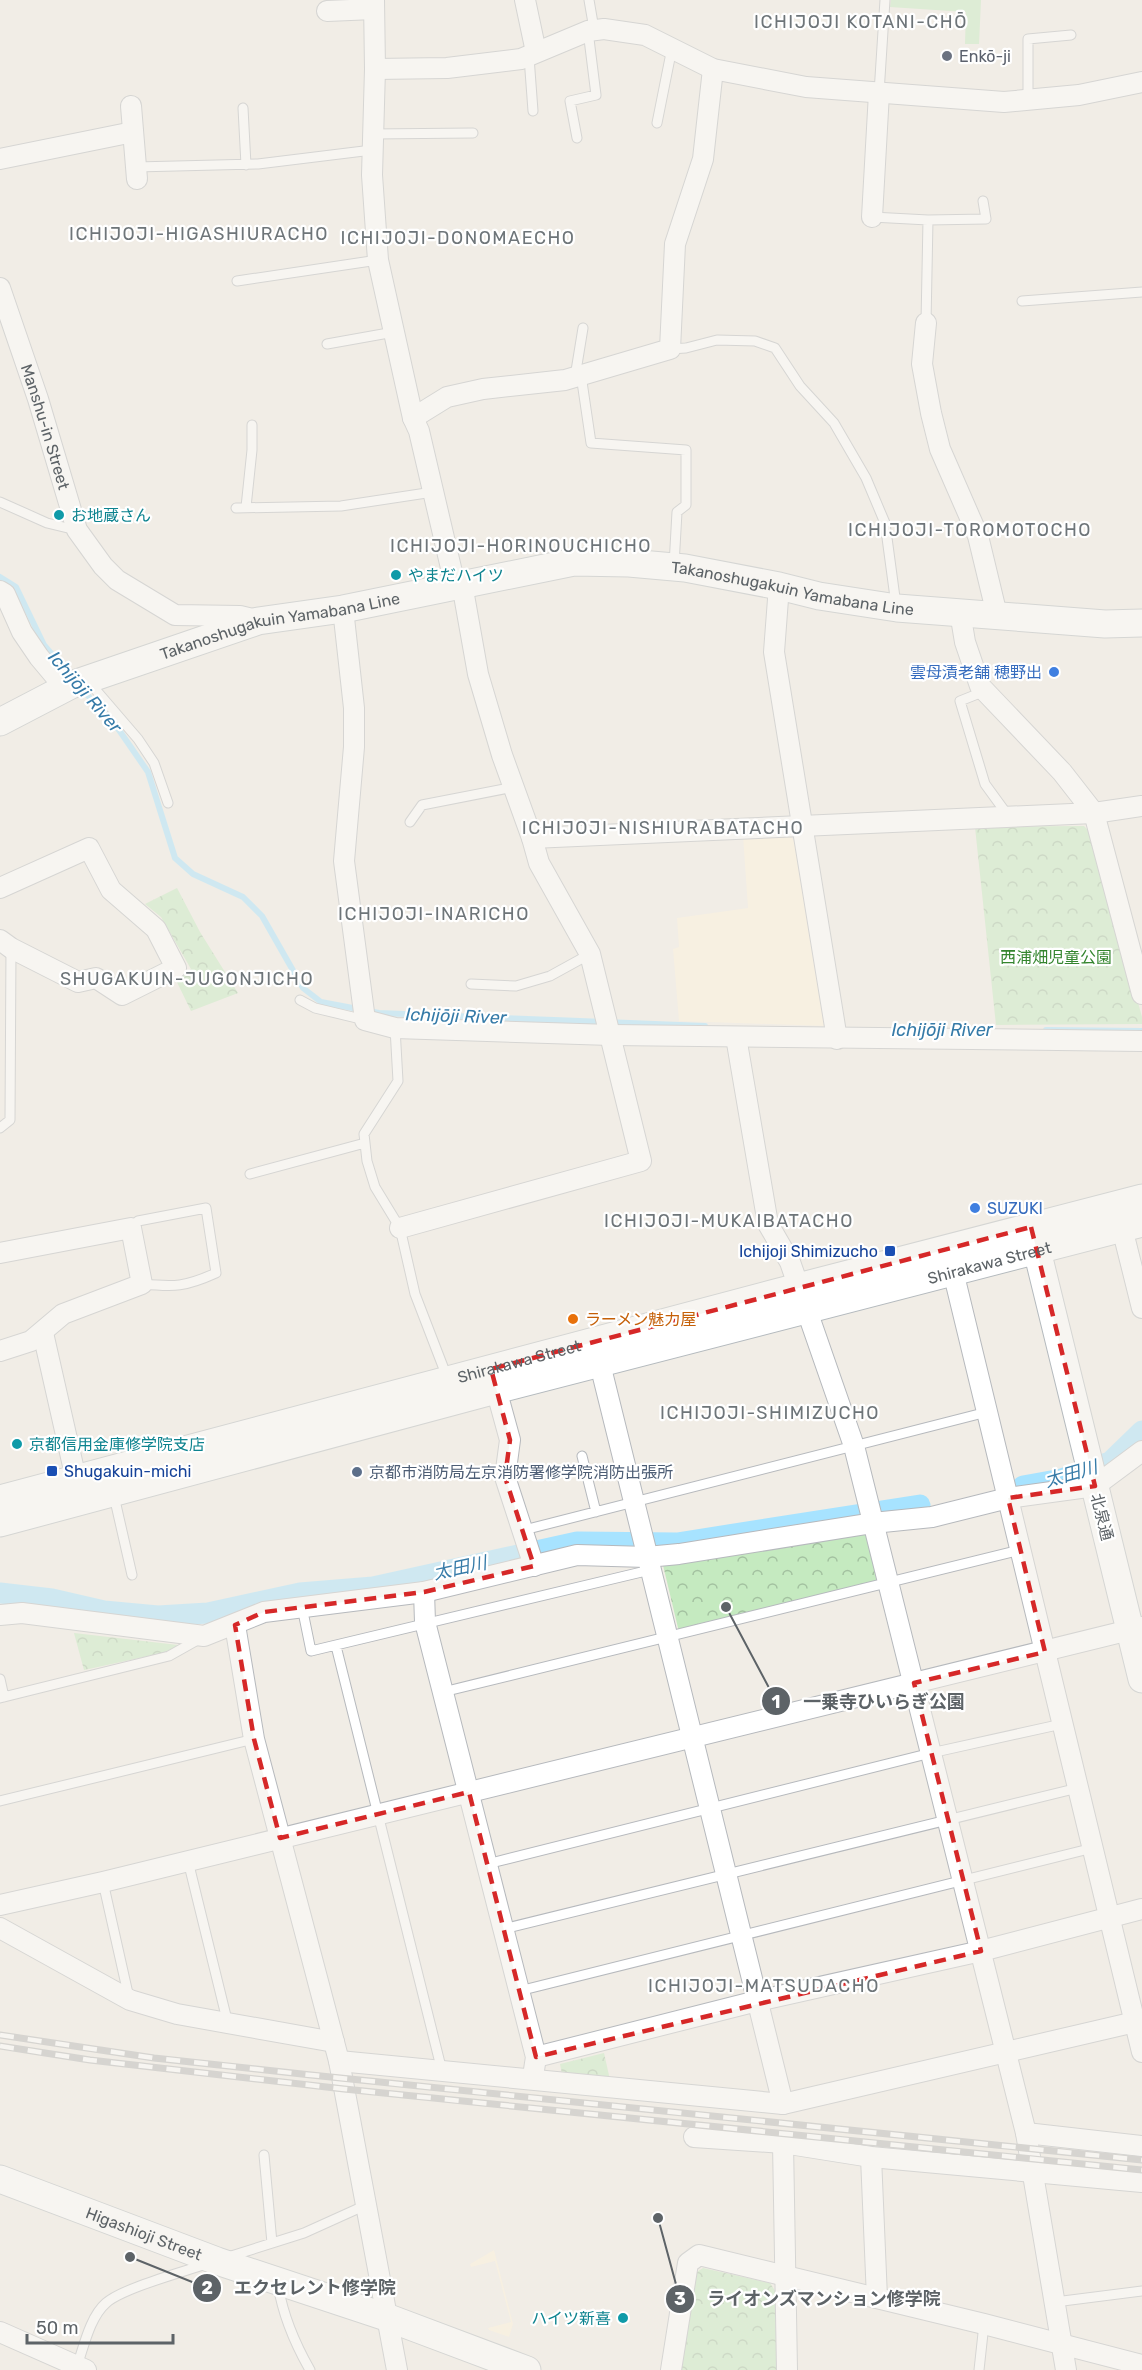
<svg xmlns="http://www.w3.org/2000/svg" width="1142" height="2370" font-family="Rubik,'Noto Sans JP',sans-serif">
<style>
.commercial{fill:#fff3dc}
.park{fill:url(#park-crowns)}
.garden{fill:#c5eac0}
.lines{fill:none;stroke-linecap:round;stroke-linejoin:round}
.stream{stroke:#a7e3ff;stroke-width:6}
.canal{stroke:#a7e3ff;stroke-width:21}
.lane-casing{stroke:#b6b9bd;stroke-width:11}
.street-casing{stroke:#b6b9bd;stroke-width:22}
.secondary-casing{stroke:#b4babe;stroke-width:29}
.lane{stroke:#fff;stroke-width:9}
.street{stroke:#fff;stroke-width:20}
.secondary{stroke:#fff;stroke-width:27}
.rail-casing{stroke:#b5b6b7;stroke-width:7}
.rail{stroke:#fff;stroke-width:4.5;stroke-dasharray:14;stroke-linecap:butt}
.marked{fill:none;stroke:#d62828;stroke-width:4.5;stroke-dasharray:12 8;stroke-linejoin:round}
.worship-dot{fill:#6b7280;stroke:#fff;stroke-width:2}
.culture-dot{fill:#0f9aa8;stroke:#fff;stroke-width:2}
.shop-dot{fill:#3f7fe0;stroke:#fff;stroke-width:2}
.transit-dot{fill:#1a4fb4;stroke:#fff;stroke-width:2}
.food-dot{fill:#e8710a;stroke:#fff;stroke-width:2}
.service-dot{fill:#5c6f8a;stroke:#fff;stroke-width:2}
.labels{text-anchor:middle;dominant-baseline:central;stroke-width:4.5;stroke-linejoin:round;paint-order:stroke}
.worship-label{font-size:16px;fill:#5b616d;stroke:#fff;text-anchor:start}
.street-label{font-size:16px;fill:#5d6367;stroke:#fff}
.culture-label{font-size:16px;fill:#0d838f;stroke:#fff;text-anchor:start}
.shop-label{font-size:16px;fill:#366cbe;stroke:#fff;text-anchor:end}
.park-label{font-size:16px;fill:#34852e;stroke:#fff}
.transit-label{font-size:16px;fill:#164399;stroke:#fff;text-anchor:end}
.food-label{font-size:16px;fill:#c56008;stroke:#fff;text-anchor:start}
.service-label{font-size:16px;fill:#4e5e75;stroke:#fff;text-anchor:start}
.neighbourhood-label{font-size:18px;letter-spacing:1.5px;fill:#6e7579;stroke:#fff}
.water-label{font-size:18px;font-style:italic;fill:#367ba8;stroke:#fff}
.leader{fill:none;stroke:#5d6367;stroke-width:2}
.callout-dot{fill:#5d6367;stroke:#fff;stroke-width:2}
.mark-label{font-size:18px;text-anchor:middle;font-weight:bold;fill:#fff}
.callout-label{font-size:18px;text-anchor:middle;font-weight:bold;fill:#5d6367;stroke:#fff;stroke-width:4.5;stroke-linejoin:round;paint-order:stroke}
</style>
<defs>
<pattern id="park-crowns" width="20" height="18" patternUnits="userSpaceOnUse" patternTransform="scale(1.5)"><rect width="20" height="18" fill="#c5eac0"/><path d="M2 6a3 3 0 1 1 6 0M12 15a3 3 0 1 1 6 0" fill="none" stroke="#a3c1a0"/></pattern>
</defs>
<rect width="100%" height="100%" fill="#f1ede6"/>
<path class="commercial" d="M786,833L797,843L826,1026L679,1021L673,949L679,947L677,918L748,908L743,836Z
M494,2250L513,2324L509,2337L489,2330L488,2328L511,2322L495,2261L471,2267L470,2264Z"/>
<path class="park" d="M1084,826L1091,833L1142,1017V1024L996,1025L975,827Z
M177,888L200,932L238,993L191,1011L175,978L191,969L161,917L145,904Z
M868,1530L881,1581L679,1632L662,1561Z
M74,1633L178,1645L167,1652L84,1670Z
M604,2053L610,2080L562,2074L560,2064Z
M703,2268L770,2283L779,2297L780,2370H678L692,2275Z"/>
<path class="garden" d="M891,0H981L979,44H965L966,12L890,7Z"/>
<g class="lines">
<path class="stream" d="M0,577L16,587L44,645L71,677
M82,689L119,730L148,772L175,858L193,874L243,897L262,916L303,988L321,1002L379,1013L705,1026
M1046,1030L1142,1031"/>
<path class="canal" d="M1023,1486L1062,1479L1110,1462L1142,1431
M0,1593L52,1599L104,1611L158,1616L208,1613L300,1593L373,1587L577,1542L677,1543L920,1505"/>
<g class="lane-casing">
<path id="lane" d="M589,0L594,29
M529,57L533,111
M879,93L885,0
M1028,100V39L1071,35
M243,108L246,165
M657,123L672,48
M373,134L473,133
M577,138L570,101L596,95L588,31
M136,167L258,164L372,150
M872,217L928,220L986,219L983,201
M237,281L378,260
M1022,301L1142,292
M926,323L928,220
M327,344L394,332
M670,349L686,348L717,340L755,341L775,348L800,386L834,423L866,478L885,523L896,605
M581,375L591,443L686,450V505L677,512L674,565
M575,377L583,328
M0,502L47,523L76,530
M246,507L252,450V425
M236,508L341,506L433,492
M91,680L95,689L138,739L154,763L168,803
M985,691L960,701L985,784L1009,817
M410,822L422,805L514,787
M471,984L516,986L550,976L590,954
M300,1000L315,1008L365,1020
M395,1028L398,1081L364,1134L367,1161L375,1187L400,1228L415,1294L447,1377
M0,1128L10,1120L11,948
M250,1174L365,1143
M131,1228L138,1221L206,1208L216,1273C185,1287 175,1287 142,1284
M582,1456L596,1512
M114,1496L132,1575
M524,1530L987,1412
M302,1607L311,1651L650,1570
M336,1646L442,2071
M0,1679L4,1697
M443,1692L1020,1550
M0,1698L169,1656L201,1638
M0,1801L254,1739
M188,1861L228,2024
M487,1864L931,1753L1062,1724
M103,1882L129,1998
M503,1929L1078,1788
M519,1991L1093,1848
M264,2155L272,2243
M228,2257L304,2233L366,2205
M278,2285C283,2316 294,2342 310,2370
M1055,2302L1142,2291
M77,2366C84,2346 90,2317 106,2303C123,2288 183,2272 206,2264
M979,2370L984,2324"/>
</g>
<g class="street-casing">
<g id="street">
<path d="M374,0L375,69L372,175L378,260L413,418L419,431L455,585"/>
<path d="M525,0L536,52"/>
<path d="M327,11L374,9"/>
<path d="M375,69L447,68L521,59L588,31L604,29L645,35L713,69L806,87L1004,102L1079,95L1142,82"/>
<path d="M131,106L137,179"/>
<path d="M0,159L133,132"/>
<path d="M872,217L879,93"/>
<path id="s1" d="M0,288L38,399L77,530L103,566L117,580L175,615L240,616L257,620"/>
<path d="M926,323L922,364L931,413L940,449L978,536L997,615"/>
<path d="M413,418L447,397L483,389L565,380L670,349L675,244L703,159L713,69"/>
<path d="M779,586L774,652L837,1039"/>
<path d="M0,591L5,594L22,632L39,657L65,688"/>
<path d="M343,609L354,708V747L344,861L365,1020L395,1028L611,1035L1142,1041"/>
<path d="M960,612L965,642L980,686L1062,772L1094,813L1142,994"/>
<path d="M532,838L1094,813L1142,806"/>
<path d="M0,888L89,848L111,890L156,929L176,968L122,995L96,978L78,982L11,948L0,940"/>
<path d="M736,1037L768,1224L790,1262L854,1446L1026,2133L1066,2370"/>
<path d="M400,1228L641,1161L590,954L539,863L532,838L502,755L478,674L462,584"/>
<path d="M1122,1228L1142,1308"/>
<path d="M0,1253L131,1228L142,1284L63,1314L31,1341L0,1351"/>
<path d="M950,1259L1142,2052"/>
<path d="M43,1333L76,1479"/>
<path d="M597,1352L783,2104"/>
<path d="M493,1378L510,1440L505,1477L534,1566"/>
<path d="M424,1592L425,1622L536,2057L534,2070"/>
<path d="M0,1615L22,1613L204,1636L264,1612L424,1592L577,1555L647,1557L679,1554L873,1523L932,1517L1008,1498L1095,1486L1142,1451"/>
<path d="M235,1625L254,1739L339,2061L397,2370"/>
<path d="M0,1905L103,1882L1142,1627"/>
<path d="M0,1928L130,2000L177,2014L334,2042"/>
<path d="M536,2057L757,2001L981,1951L1142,1909"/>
<path d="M339,2061L783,2104L1135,2022"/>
<path d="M1026,2133L1142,2146"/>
<path d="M694,2137L783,2143L871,2157L1142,2182"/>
<path d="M783,2143L787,2370"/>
<path d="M871,2157L877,2298"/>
<path d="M0,2332L86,2370"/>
<path d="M671,2370L688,2263L699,2255L984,2324L1142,2365"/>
</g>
</g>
<g class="secondary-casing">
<g id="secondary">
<path id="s2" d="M0,722L71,685L258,621L343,609L574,562L629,563L685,568L779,586L819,596L897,608L1105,624L1142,623"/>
<path d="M1033,1234L1142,1679"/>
<path id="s3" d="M0,1499L775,1293L1142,1198"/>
<path id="s4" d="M0,1523L496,1390L1142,1223"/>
<path id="s5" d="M0,2179L217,2261L386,2317L527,2370"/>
</g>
</g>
<use href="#lane" class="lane"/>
<use href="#street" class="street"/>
<use href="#secondary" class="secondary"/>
<g class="rail-casing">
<path id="rail" d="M0,2035L154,2058L311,2075L1142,2160
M0,2046L90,2060L344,2089L1142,2170"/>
</g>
<use href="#rail" class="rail"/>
</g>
<path d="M0 0H1142V2370H0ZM1031,1227L1095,1486L1008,1498L1045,1652L914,1683L981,1951L536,2057L469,1792L280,1838L254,1739L235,1625L264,1612L424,1592L534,1566L505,1477L510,1440L491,1369Z" fill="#f1ede6" fill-opacity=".55" fill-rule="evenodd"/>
<path class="marked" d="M1031,1227L1095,1486L1008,1498L1045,1652L914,1683L981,1951L536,2057L469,1792L280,1838L254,1739L235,1625L264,1612L424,1592L534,1566L505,1477L510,1440L491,1369Z"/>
<circle class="worship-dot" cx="947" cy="56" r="6"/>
<g class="culture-dot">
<circle cx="59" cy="515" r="6"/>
<circle cx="396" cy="575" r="6"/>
<circle cx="17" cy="1444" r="6"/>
<circle cx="623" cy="2318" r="6"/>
</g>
<g class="shop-dot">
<circle cx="1054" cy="672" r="6"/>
<circle cx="975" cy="1208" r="6"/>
</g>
<g class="transit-dot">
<rect x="884" y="1245" width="12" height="12" rx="3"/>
<rect x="46" y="1465" width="12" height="12" rx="3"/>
</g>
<circle class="food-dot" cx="573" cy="1319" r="6"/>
<circle class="service-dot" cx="357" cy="1472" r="6"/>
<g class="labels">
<g class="worship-label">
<text x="959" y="56">Enkō-ji</text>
</g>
<g class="street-label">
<text stroke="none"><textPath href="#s1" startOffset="146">Manshu-in Street</textPath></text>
<text stroke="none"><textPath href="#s2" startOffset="820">Takanoshugakuin Yamabana Line</textPath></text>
<text stroke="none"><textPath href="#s2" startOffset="298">Takanoshugakuin Yamabana Line</textPath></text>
<text stroke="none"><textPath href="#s4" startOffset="1023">Shirakawa Street</textPath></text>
<text stroke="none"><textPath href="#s3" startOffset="537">Shirakawa Street</textPath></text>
<text transform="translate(1102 1517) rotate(76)">北泉通</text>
<text stroke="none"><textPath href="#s5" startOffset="154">Higashioji Street</textPath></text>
</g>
<g class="culture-label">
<text x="71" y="515">お地蔵さん</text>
<text x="408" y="575">やまだハイツ</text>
<text x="29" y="1444">京都信用金庫修学院支店</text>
<text x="611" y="2318" text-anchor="end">ハイツ新喜</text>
</g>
<g class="shop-label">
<text x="1042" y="672">雲母漬老舗 穂野出</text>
<text x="987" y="1208" text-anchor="start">SUZUKI</text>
</g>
<g class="park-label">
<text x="1056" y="957">西浦畑児童公園</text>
</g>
<g class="transit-label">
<text x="878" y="1251">Ichijoji Shimizucho</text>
<text x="64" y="1471" text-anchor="start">Shugakuin-michi</text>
</g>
<g class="food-label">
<text x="585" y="1319">ラーメン魅力屋</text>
</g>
<g class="service-label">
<text x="369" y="1472">京都市消防局左京消防署修学院消防出張所</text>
</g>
<g class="neighbourhood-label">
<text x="861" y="22">ICHIJOJI KOTANI-CHŌ</text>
<text x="199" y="234">ICHIJOJI-HIGASHIURACHO</text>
<text x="458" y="238">ICHIJOJI-DONOMAECHO</text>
<text x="970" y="530">ICHIJOJI-TOROMOTOCHO</text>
<text x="521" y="546">ICHIJOJI-HORINOUCHICHO</text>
<text x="663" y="828">ICHIJOJI-NISHIURABATACHO</text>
<text x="434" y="914">ICHIJOJI-INARICHO</text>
<text x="187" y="979">SHUGAKUIN-JUGONJICHO</text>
<text x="729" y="1221">ICHIJOJI-MUKAIBATACHO</text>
<text x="770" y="1413">ICHIJOJI-SHIMIZUCHO</text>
<text x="764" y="1986">ICHIJOJI-MATSUDACHO</text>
</g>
<g class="water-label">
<text transform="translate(85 692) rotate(49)">Ichijōji River</text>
<text transform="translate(456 1016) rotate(2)">Ichijōji River</text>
<text x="942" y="1030">Ichijōji River</text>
<text transform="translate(1071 1474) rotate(-16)">太田川</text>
<text transform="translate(460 1568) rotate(-12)">太田川</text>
</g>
</g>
<path class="leader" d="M726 1607L776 1701M130 2257L207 2288M658 2218L680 2299"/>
<g class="callout-dot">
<circle cx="726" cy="1607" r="6"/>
<circle cx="130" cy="2257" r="6"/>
<circle cx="658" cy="2218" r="6"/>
<circle cx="776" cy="1701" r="15"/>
<circle cx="207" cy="2288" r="15"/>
<circle cx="680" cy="2299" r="15"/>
</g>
<g class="mark-label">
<text x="776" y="1708">1</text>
<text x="207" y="2294">2</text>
<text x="680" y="2305">3</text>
</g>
<g class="callout-label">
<text x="884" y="1708">一乗寺ひいらぎ公園</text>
<text x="315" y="2294">エクセレント修学院</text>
<text x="824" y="2305">ライオンズマンション修学院</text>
</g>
<path d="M27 2334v9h146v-9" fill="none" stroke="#5d6367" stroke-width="3"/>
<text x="36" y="2334" font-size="18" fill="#5d6367" stroke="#ffffff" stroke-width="4.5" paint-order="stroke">50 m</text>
</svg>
